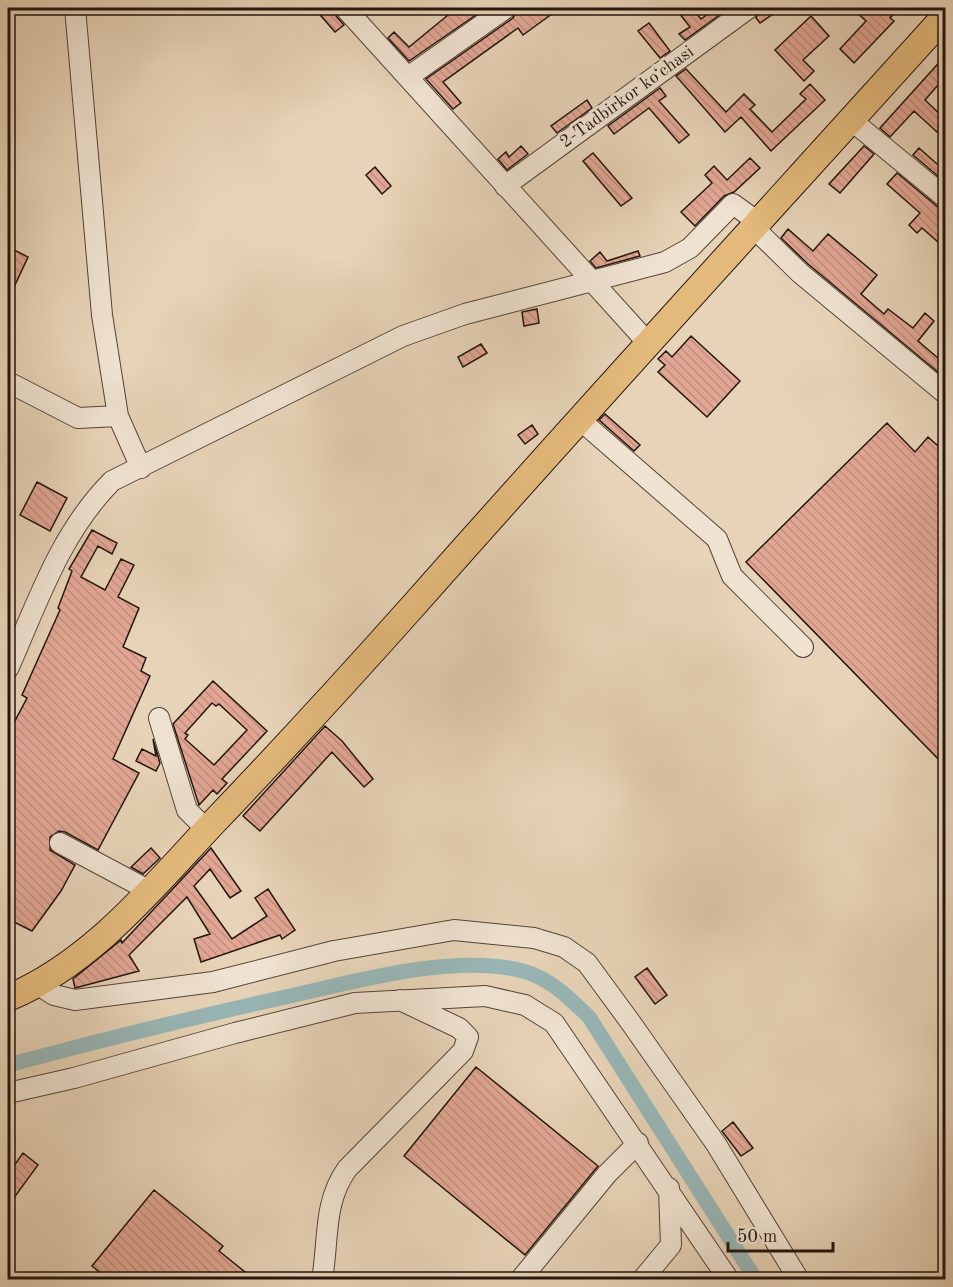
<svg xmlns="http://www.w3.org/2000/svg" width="953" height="1287" font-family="'Old Standard TT',serif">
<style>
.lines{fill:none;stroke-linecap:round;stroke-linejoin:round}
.canal{stroke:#98b6b6;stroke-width:15}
.building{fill:url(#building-back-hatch);stroke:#23150f;stroke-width:1.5;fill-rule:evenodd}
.minor-casing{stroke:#544439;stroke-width:22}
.major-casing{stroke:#23150f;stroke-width:28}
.minor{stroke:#efe2d0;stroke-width:20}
.major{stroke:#e4ba7c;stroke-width:26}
.labels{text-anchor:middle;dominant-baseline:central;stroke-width:6;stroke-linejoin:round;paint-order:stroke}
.street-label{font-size:18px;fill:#23150f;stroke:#efe2d0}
</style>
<defs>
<pattern id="building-back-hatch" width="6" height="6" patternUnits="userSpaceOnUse" patternTransform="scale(1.5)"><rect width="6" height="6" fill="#e2a794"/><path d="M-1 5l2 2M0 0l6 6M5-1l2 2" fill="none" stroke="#c28f7e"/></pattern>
</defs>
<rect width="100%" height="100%" fill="#e7d3b7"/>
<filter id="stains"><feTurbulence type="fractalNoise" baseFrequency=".00333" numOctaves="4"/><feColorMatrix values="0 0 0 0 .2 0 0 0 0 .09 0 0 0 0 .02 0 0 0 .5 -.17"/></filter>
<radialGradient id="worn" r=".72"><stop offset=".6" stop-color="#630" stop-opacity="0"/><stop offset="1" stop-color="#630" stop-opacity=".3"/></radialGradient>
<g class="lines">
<path class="canal" d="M8,1065C101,1040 195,1017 290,996C357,981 455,953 523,971C551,979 568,997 589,1017L756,1280"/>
</g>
<path class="building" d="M314,8H333L336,16L344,25L335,32Z
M442,8H486L409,61L388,38L394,32L409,47L448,15Z
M518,8H560L523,35L518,28L443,82L461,103L453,109L426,79L513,18Z
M675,8H692L701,19L716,8H729L685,40L679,34L690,27Z
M761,8H782L760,23L756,18Z
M852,8H900L890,18L894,21L854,63L840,49L866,21Z
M811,16L829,36L803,60L814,71L804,81L775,50Z
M649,23L670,51L660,58L638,31Z
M945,56V77L925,100L945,119V122L937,132L914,111L890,137L880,128Z
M686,69L726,112L744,94L755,105L750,109L772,132L806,99L800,94L810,84L825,100L771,151L741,117L725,132L676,76Z
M660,88L666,96L659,101L689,135L679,143L649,108L614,134L608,126Z
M587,100L592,108L557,133L551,126Z
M521,146L528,154L507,170L498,159L506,152L509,157Z
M864,146L874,154L840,193L829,184Z
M919,148L945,171V182L913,155Z
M593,153L632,198L621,206L583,161Z
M750,158L760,168L734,192L724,196L695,226L681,212L712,183L705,175L714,166L727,180Z
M375,167L391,186L382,194L366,175Z
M897,173L938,207L945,210V248L922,228L917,233L909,225L920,213L887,184Z
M788,229L813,251L828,234L877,275L861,294L884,314L888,309L913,328L925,313L934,321L918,341L945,364V378L808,264L781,238Z
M8,247L28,257L8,300Z
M638,251L640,256L596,268L590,261L600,252L607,261Z
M537,309L539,323L524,326L522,312Z
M691,336L740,381L707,417L658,372L665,365L658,359L666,351L672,357Z
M481,344L487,353L463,367L458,357Z
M605,414L640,445L634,451L599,420Z
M887,423L915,452L928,437L945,452V766L746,562Z
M532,425L538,434L525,444L518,435Z
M37,482L67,498L50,531L20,515Z
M92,530L117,543L112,554L98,546L81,577L105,590L121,559L134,565L118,597L139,608L123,647L146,658L141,671L150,676L113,759L139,773L98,850L65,832L59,831L50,837V850L75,865L61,891L32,931L8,919V734L27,698L22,695L60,610L58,608L72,571L69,569Z
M213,681L267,731L222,779L227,783L217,794L213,790L199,805L173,724ZM212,703L216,706L219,704L247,730L214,765L185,739L188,735L185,733Z
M325,726L342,741L373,779L364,787L332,752L260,831L243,816Z
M153,739L160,763L156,771L136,761L142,749L156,756Z
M151,848L160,858L143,874L131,867Z
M211,848L241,891L230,898L210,869L194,886L232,939L267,916L255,898L268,889L295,930L282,939L280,935L201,962L194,939L210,934L187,897L129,955L139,971L75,988L73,979L121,940L122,943Z
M647,968L667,995L655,1004L635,977Z
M476,1067L598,1166L525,1255L404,1156Z
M733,1122L753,1148L741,1156L722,1131Z
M23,1153L38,1165L8,1206V1174Z
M154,1190L223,1246L219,1251L255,1280H109L92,1266Z"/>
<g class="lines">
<g class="minor-casing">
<path id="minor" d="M75,8L102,315L118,416
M345,8L648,343
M408,77L506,8
M851,120L946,198
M505,186L749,8
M753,227L800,273L946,394
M8,382L78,418L118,416L141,468
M579,419L717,539L732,576L803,647
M8,669C37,604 60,533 112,481L403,336L465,314L665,262L690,248L733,204L758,222
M159,718L187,810L207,830
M60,843L150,891
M37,984L54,995L75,1000L213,982L334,951L454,930L534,938L564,947L587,963L631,1023L716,1144L799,1280
M8,1093L74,1078L235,1033L355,1003L485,996L525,1005L554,1023L729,1280
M322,1280C329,1239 323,1203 347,1169L463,1051L468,1037L459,1028L400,1000
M520,1280L607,1174L638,1143
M642,1280L671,1245L669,1188"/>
</g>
<g class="major-casing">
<path id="major" d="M8,998C92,963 153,887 214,822C282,751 348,679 414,605C589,407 768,212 946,15"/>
</g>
<use href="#minor" class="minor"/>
<use href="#major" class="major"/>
</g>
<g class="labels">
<g class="street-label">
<text transform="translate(627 97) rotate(-36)">2-Tadbirkor koʻchasi</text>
</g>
</g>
<rect width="953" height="1287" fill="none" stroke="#e7d3b7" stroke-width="30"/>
<rect x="9" y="9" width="935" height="1269" fill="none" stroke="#23150f" stroke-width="3"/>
<rect x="15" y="15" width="923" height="1257" fill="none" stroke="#23150f" stroke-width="1.5"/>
<path d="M728 1242v9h105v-9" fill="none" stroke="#23150f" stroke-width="3"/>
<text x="737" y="1242" font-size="18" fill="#23150f" stroke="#efe2d0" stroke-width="4.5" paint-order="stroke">50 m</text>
<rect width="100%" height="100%" filter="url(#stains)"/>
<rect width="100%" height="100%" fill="url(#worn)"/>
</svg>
